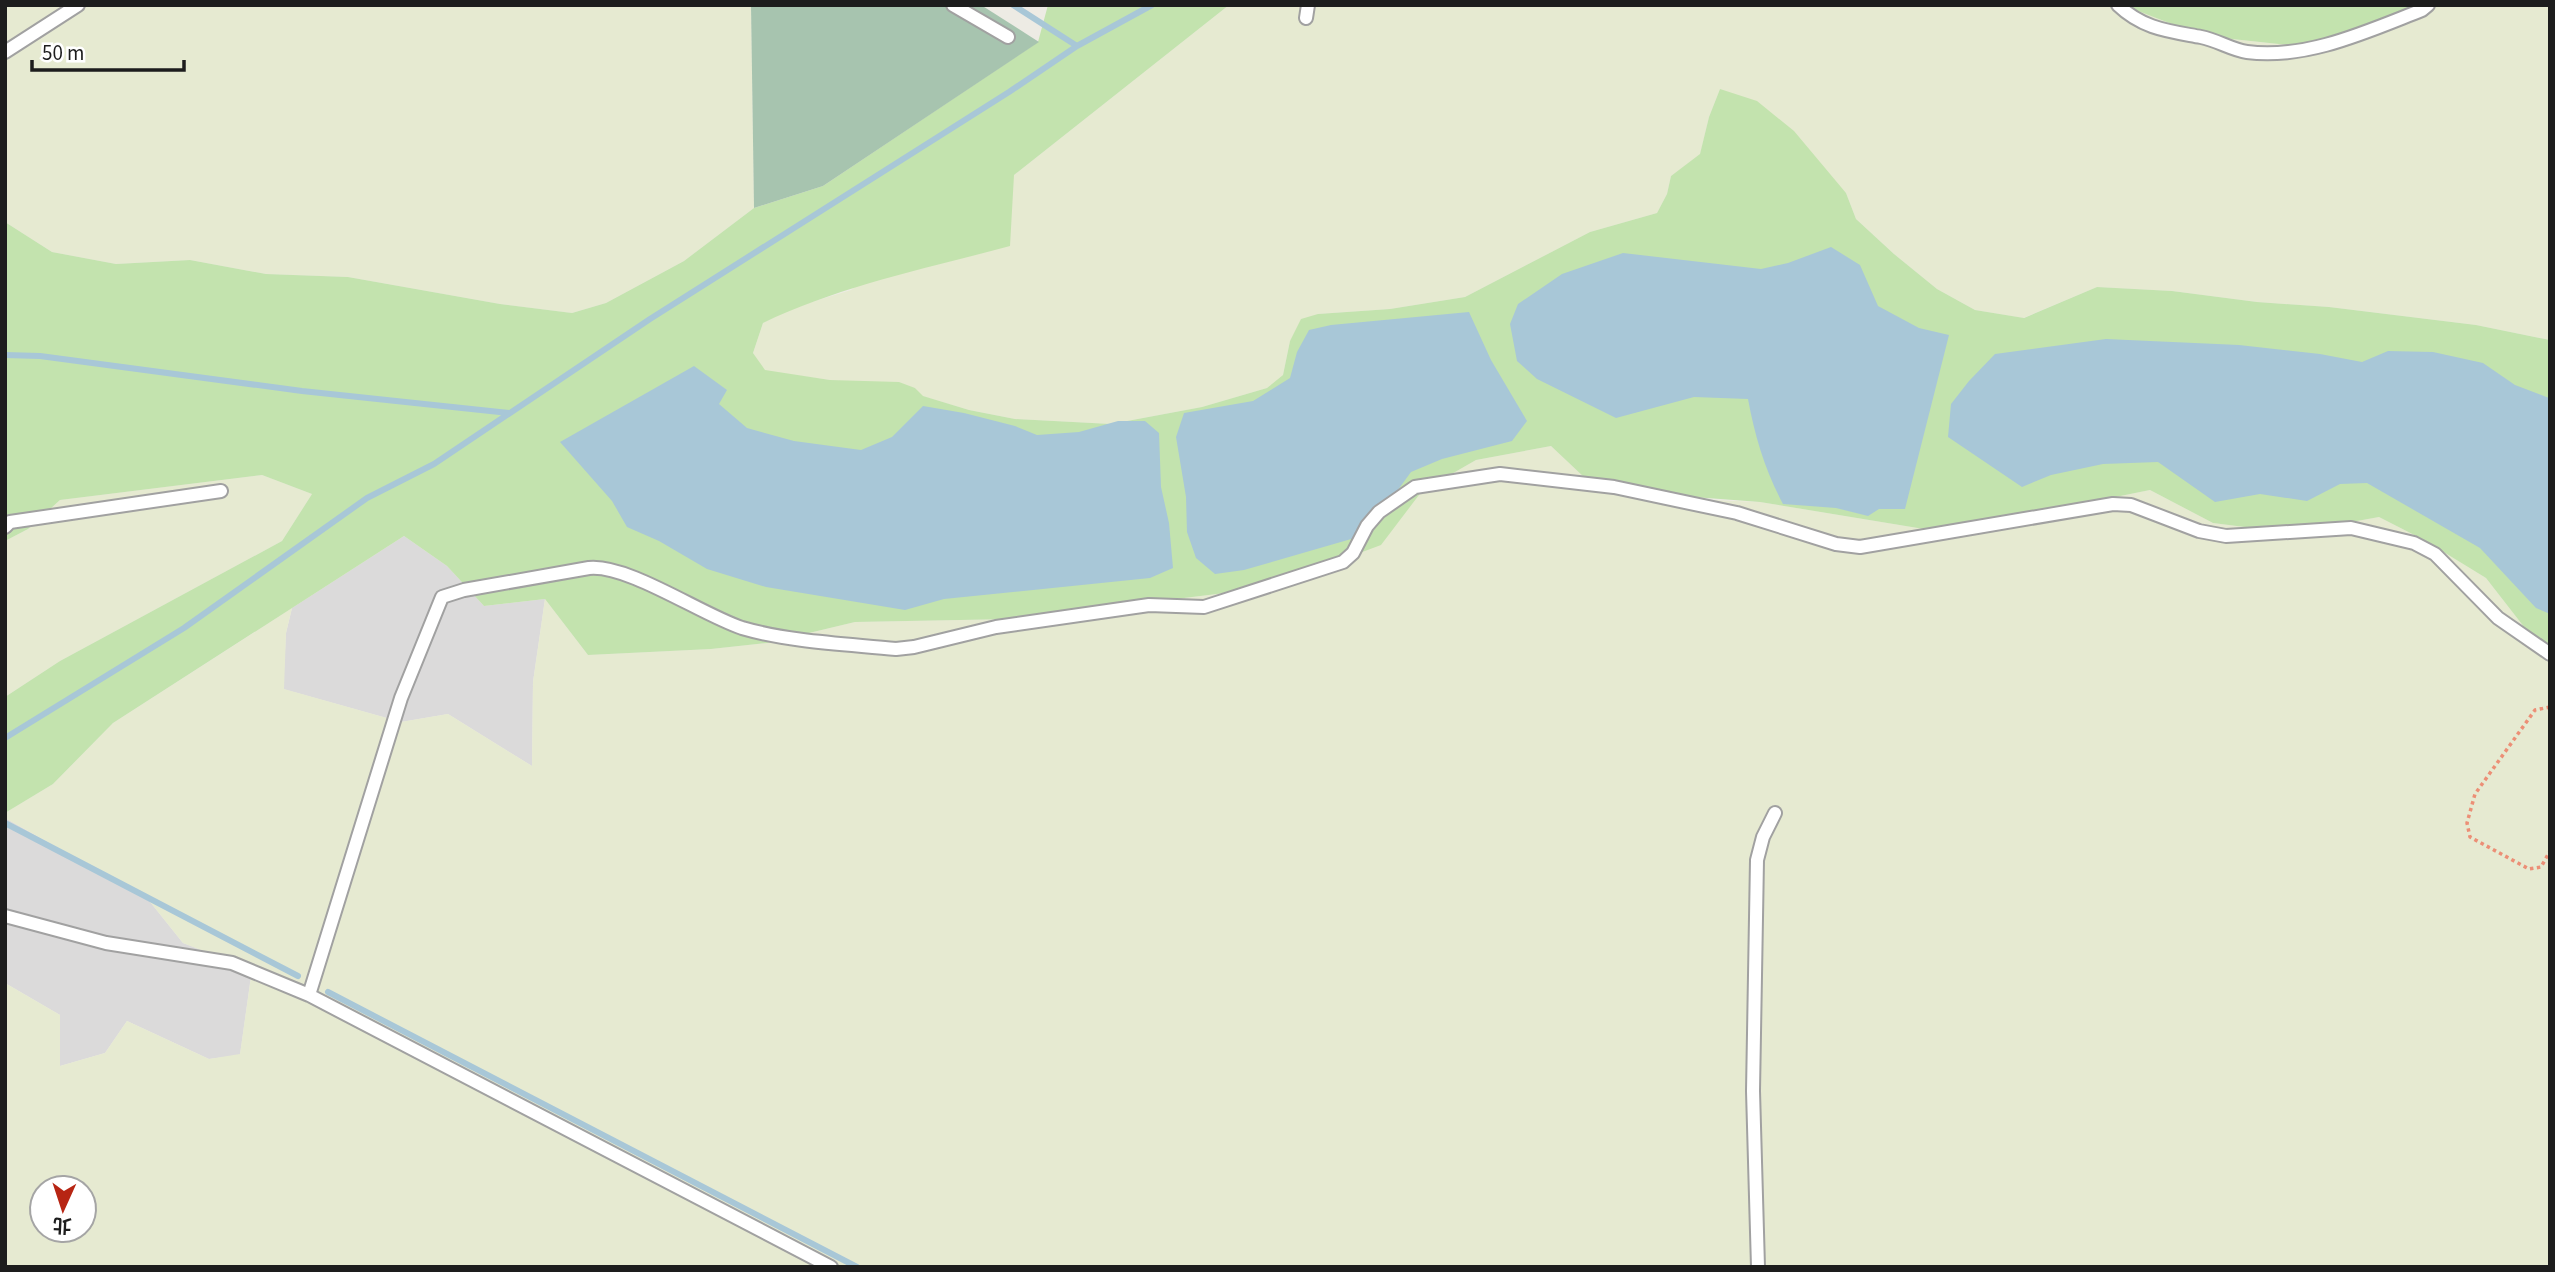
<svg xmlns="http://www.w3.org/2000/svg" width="2555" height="1272" font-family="'Source Sans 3','Noto Sans TC',sans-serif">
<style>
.residential{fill:#dbdada}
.farmland{fill:#e6ead1;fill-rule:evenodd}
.grass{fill:#c3e3ae}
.cemetery{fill:#a7c4af}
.water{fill:#a8c7d7}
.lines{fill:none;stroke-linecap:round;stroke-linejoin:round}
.stream{stroke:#a8c7d7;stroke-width:6}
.lane-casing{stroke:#a1a1a1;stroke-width:16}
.path{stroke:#ec8f76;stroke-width:3.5;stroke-dasharray:3.5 3.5;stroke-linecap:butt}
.lane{stroke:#fff;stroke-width:12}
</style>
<rect width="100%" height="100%" fill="#edebe4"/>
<path class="residential" d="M404,536L447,566L484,606L545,599L533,682L532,766L448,714L401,722L283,689L286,633L292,608Z
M5,818L147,898L183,943L252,969L240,1055L209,1059L127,1021L105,1053L60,1066V1015L5,983Z"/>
<path class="farmland" d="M5,5H751L754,208L684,261L606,303L572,313L500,304L348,277L266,274L190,260L116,264L52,252L5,222Z
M1229,5H2131L2134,9L2190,31L2232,39L2297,46L2444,5H2550V340L2476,325L2329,307L2257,302L2172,291L2097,287L2023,318L1975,310L1937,289L1894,254L1856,219L1846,193L1720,89L1709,117L1700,155L1671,176L1667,194L1657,213L1590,232L1465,297L1390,309L1318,314L1290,341L1283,375L1267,388L1202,407L1111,424L1015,419L969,410L922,396L915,388L830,380L765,371L753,353L763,323L792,308L851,290L1014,175Z
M1551,446L1586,479L1712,500L1760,502L1942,532L2150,490L2213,523L2291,533L2379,517L2424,540L2486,578L2535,641L2550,653V1267H5V983L60,1015V1066L105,1053L127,1021L209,1059L240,1054L252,970L183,943L147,898L5,818V813L53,784L113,723L292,608L286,633L284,689L401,722L448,714L532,766L533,682L545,599L588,655L711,649L767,643L855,622L1012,619L1266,588L1422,491L1476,460ZM42,1188H84V1230H42Z
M262,475L312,494L282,541L60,661L5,697V541L28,529L60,500Z"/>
<path class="grass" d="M1048,5H1229L1014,175L1010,246C929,268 839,286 763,323L753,353L765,370L830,380L899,382L915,388L923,396L969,410L1015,419L1111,424L1202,407L1267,388L1283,375L1290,341L1301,319L1318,314L1390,309L1465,297L1590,232L1657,213L1667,194L1671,176L1700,154L1709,117L1720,89L1757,101L1794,131L1846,193L1856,219L1894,254L1937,289L1975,310L2024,318L2097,287L2172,291L2257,302L2329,307L2476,325L2550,340V653L2535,641L2486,578L2424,540L2379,517L2291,533L2213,523L2150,490L1942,532L1760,502L1627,492L1586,479L1551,446L1476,460L1422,491L1381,545L1266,588L1012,619L855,622L767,643L711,649L588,655L545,599L484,606L447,566L404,536L113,723L53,784L5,813V697L60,661L282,541L312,494L262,475L60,500L28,529L5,541V222L52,252L116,264L190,260L266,274L348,277L500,304L572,313L606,303L684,261L754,208L823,186L1038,42Z
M2131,5H2444L2298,46L2232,39L2190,31L2133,9Z"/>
<path class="cemetery" d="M751,5H981L1039,42L823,186L754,208Z"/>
<path class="water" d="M1831,247L1860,265L1878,306L1919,328L1949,335L1905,509H1879L1868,516L1836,508L1783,504C1765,470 1755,437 1748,399L1694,397L1616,418L1537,379L1517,361L1510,324L1518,304L1562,274L1623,253L1761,269L1788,263Z
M1469,312L1491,360L1527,421L1512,441L1442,459L1411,472L1365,535L1244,570L1215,574L1196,558L1187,532L1186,497L1176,437L1184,413L1253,401L1290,378L1297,352L1309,330L1331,325Z
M2106,339L2239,345L2320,354L2362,362L2388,351L2433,352L2483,363L2515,385L2549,398L2550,614L2536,608L2480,548L2367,483L2340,484L2307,501L2260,494L2215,502L2158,462L2103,464L2051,475L2022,487L1948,437L1951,404L1969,381L1995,354Z
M694,366L727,390L719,404L747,428L794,441L861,450L892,437L923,406L964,413L1015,426L1037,435L1079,432L1118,421H1145L1159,433L1161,487L1169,523L1173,568L1150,578L944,599L905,610L766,587L707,569L659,541L627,527L612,501L560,442Z"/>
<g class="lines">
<path class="stream" d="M1013,5L1077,46L1152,5
M5,355L40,356L302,391L509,413
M5,738L184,628L367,498L434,464L650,319L1009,92L1077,46
M5,823L298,976
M328,992L857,1267"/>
<g class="lane-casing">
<path id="lane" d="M953,5L1008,37
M2118,5C2143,29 2169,31 2201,37C2217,40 2232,50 2247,52C2306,60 2368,31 2422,10L2428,5
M1306,18L1308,5
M5,52L78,5
M5,527L10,522L221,491
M5,916L106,943L232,963L309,995L831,1267
M309,995L401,698L442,597L464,590L589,568C628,564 702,615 742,628C790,642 847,644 896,649L914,647L996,627L1149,605L1204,607L1343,562L1353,553L1367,526L1379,512L1415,487L1500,474L1614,487L1737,513L1836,544L1860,547L2113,504L2131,505L2199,531L2226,536L2351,528L2414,543L2435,554L2498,618L2550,654
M1758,1267L1753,1091L1757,860L1763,837L1775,813"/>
</g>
<path class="path" d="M2550,707L2535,710L2475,794L2467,823L2470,837L2529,869L2541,867L2550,851"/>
<use href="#lane" class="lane"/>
</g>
<rect width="2555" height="1272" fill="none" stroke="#1d1d1d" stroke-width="14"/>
<g transform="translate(63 1209) rotate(183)"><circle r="33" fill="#ffffff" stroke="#a5a5a5" stroke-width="2"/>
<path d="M0-5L12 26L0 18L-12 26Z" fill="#b72513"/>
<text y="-10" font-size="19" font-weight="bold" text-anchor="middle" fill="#1d1d1d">北</text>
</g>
<path d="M32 60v10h152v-10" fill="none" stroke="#1d1d1d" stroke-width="3.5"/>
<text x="42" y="60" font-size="21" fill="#1d1d1d" stroke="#ffffff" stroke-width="5" paint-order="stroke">50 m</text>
</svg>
